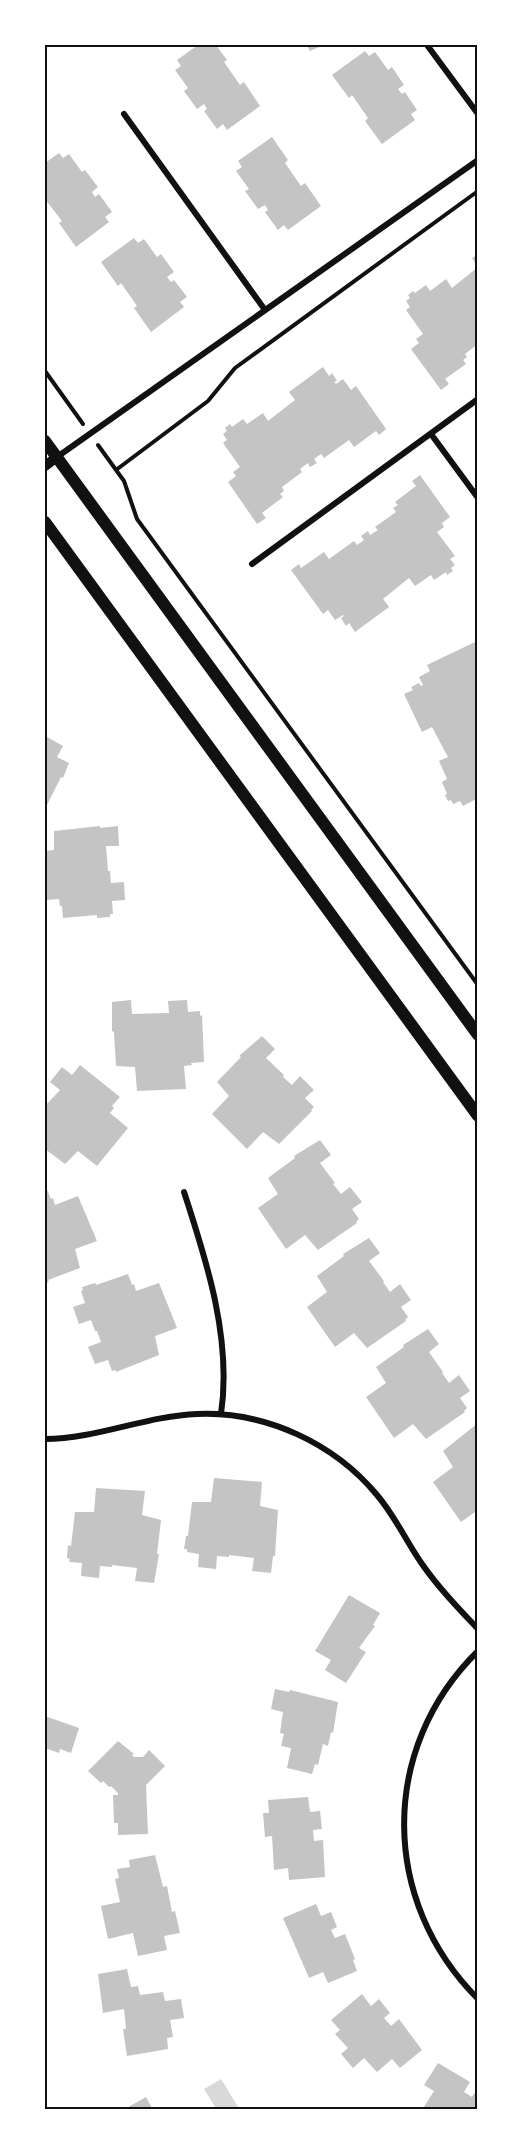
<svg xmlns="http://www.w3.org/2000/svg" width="523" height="2155" font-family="Jost,sans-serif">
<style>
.water{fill:#d9d9d9}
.building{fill:#c4c4c4}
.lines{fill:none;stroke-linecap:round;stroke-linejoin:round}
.path{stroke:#111;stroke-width:4}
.minor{stroke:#111;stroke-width:6}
.tertiary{stroke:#111;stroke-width:10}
.secondary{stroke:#111;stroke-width:12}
.neatline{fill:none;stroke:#111;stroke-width:2}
</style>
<rect width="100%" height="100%" fill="#fff"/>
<path class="water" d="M221,2079L240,2110H217L204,2089Z"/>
<path class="building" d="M198,45H216L227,60L224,62L240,85L244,82L260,106L227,130L223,124L217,129L204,111L207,109L204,104L197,109L184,91L188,88L175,70L181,66L177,60Z
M307,45H324L310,51Z
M365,51L369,56L375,52L388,70L392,67L404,85L398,89L402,94L405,92L417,110L411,114L415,120L382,144L365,121L368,118L352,95L349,98L332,75Z
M272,137L288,160L285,163L301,186L305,183L321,206L288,230L284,225L278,230L265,212L268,210L265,205L258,209L245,191L249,189L236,171L242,167L238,161Z
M59,153L63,158L69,154L82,172L85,170L98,187L92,192L95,197L99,194L112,212L105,217L109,222L76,247L59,223L62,221L45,199V163Z
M134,238L138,243L144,239L157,257L161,254L174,272L167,277L171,282L174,280L187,297L180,302L184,307L151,332L134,308L137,306L121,283L118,286L101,262Z
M478,254V267L472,258Z
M478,267V344L465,354L467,357L463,360L466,364L445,379L449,384L441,390L411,349L419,343L416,339L423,334L406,310L410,307L406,301L410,298L408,295L413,291L415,293L426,285L430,291L446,279L452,288Z
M323,367L329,376L332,373L337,381L334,382L336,384L343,379L351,390L356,386L386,429L379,435L376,431L354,447L349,440L324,458L321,454L314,459L317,463L310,467L308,463L300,469L302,472L282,487L284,491L280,494L283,497L262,513L266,518L257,524L228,482L236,476L233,472L240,467L223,443L227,440L223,434L227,431L225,428L230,424L232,427L243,419L247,424L263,413L268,421L295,400L289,392Z
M420,475L450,517L442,523L444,527L437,532L455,556L450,559L455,565L451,568L453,571L447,575L446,572L434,580L431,575L415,586L409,578L383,599L389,607L355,632L349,623L346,626L341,618L344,616L343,615L335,620L328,610L323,614L291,570L299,564L301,568L324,552L329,559L354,541L357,545L364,540L361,536L368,531L370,535L378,530L375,527L396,512L393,508L398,505L395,502L416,486L412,481Z
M475,642L478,648V651L475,652L478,658V798L463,806L460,801L453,804L451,800L448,801L445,795L447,794L442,782L447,779L439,761L448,757L432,727L422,732L404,694L413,690L411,687L419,683L421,686L423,685L419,677L430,671L427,665Z
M47,737L63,746L57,757L69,763L63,778L61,777L45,809V741Z
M100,826V828L118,826L119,846H106L108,871H110L111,883L124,882L125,900L112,901L113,914H110V917L97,918V915L63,918L62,906H60L59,899L45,900V851L54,850V831Z
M131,1000L132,1014L169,1013L168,1001L187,1000L188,1012L200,1011V1016L202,1015L204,1062L191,1063L192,1065L184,1066L186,1089L137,1091L135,1067L116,1066L114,1032L112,1031V1002Z
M262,1036L275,1049L266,1058L284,1075L283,1077L292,1085L300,1076L314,1090L305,1098L314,1107L311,1110L312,1111L279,1144L263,1132L247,1149L212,1114L229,1096L217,1082L241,1057L239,1056Z
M80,1065L120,1097L112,1106L114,1108L110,1113L128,1128L97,1166L78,1151L65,1164L45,1149V1106L60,1090L50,1082L62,1067L72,1075Z
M320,1140L331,1155L320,1163L335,1183L333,1184L341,1194L350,1187L362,1202L352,1209L359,1219L356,1222L357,1223L318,1250L305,1235L286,1249L258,1208L278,1194L268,1178L295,1158L294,1156Z
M45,1185L51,1199L53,1198L55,1205L78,1196L97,1241L75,1249L80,1268L48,1280L49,1282L45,1283Z
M369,1238L380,1253L369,1261L384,1281L383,1282L390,1292L400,1284L411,1300L401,1307L408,1317L405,1320L406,1321L367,1348L354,1333L335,1347L307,1307L327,1292L317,1276L344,1256L343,1254Z
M128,1274L132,1285L134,1284L136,1291L159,1283L177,1328L155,1336L159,1355L116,1372V1370L112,1371L108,1360L95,1364L88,1347L101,1342L97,1331H95L91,1320L79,1324L73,1307L85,1303L81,1291L83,1290L82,1287L95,1283L96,1285Z
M428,1329L439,1344L429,1352L443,1372L442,1373L449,1383L459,1375L470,1391L460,1398L467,1408L464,1411L465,1412L426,1439L413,1424L394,1438L366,1397L386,1383L376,1367L404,1347L403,1345Z
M478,1423V1510L461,1522L433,1482L453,1467L443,1451Z
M214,1478L262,1482L260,1506L278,1510L275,1556H273L271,1573L252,1571L254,1558L229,1555V1557L217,1556L216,1569L198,1567L199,1554L187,1552V1549H184L186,1536H188L192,1502H211Z
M96,1488L145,1491L142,1515L161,1520L157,1554H159L154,1583L135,1581L137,1568L112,1565V1567L100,1566L99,1578L81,1576L82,1563L69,1562L70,1559L67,1558L68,1545L71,1546L75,1512H94Z
M349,1595L380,1613L373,1625L375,1626L359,1648L366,1652L346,1683L325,1670L331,1660L315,1651Z
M275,1689L289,1692L290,1690L338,1702L333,1733L331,1732L328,1746L323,1744L318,1765L315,1764L312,1774L287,1768L291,1748L281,1746L284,1734L280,1733L283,1712L271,1709Z
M45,1716L79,1728L71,1753L60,1749L59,1753L45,1748Z
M118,1741L134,1754L132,1755L134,1757H143L149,1750L165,1766L146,1785L148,1834L118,1835V1823H114L113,1795H118V1793L111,1786L109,1787L103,1781L101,1783L88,1771Z
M308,1797L310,1812L320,1811L322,1829L313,1830L314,1841L323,1840L325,1877L289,1880L288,1868L274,1870L272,1836L265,1837L263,1813H269L268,1800Z
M155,1855L163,1887L167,1886L172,1912L175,1911L180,1933L164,1936L167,1950L138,1956L133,1933L108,1939L101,1906L120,1902L115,1879L119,1878L117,1869L130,1867L129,1860Z
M316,1904L321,1916L331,1912L337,1927L331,1930L335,1938L345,1934L355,1959L353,1960L357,1971L328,1983L323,1972L309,1978L283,1918Z
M127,1969L131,1987L138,1986L140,1995L163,1992L165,2001L181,1999L184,2018L170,2020L173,2037L167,2038L168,2049L127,2056L123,2029H126L124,2009L103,2013L98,1974Z
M362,1994L371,2006L379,1999L390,2013L384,2018L391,2026L399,2019L422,2050L400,2068L392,2059L377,2072L364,2058L353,2068L341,2054L348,2048L335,2034L340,2030L331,2020Z
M438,2063L470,2082L464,2092L472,2097L474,2093L478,2096V2110H422L434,2091L424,2085Z
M146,2097L153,2110H123Z"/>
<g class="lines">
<path class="path" d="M45,371L83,424
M98,445L124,481L137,519L478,985
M116,470L208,401L235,368L478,191"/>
<path class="minor" d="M427,45L478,114
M124,114L265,310
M431,434L478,498
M57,457L478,160
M252,564L478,399
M184,1192C207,1262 232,1340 221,1414
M45,1439C96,1439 146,1416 197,1414C265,1411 334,1443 377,1495C395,1516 406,1541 422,1564C438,1587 458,1608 478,1629
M478,1651C379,1748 380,1901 478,1999"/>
<path class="tertiary" d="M45,466L57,457"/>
<path class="secondary" d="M45,441L478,1035
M45,522L478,1116"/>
</g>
<rect width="523" height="2155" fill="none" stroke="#ffffff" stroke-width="93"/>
<rect x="46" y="46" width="430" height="2062" class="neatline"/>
</svg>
